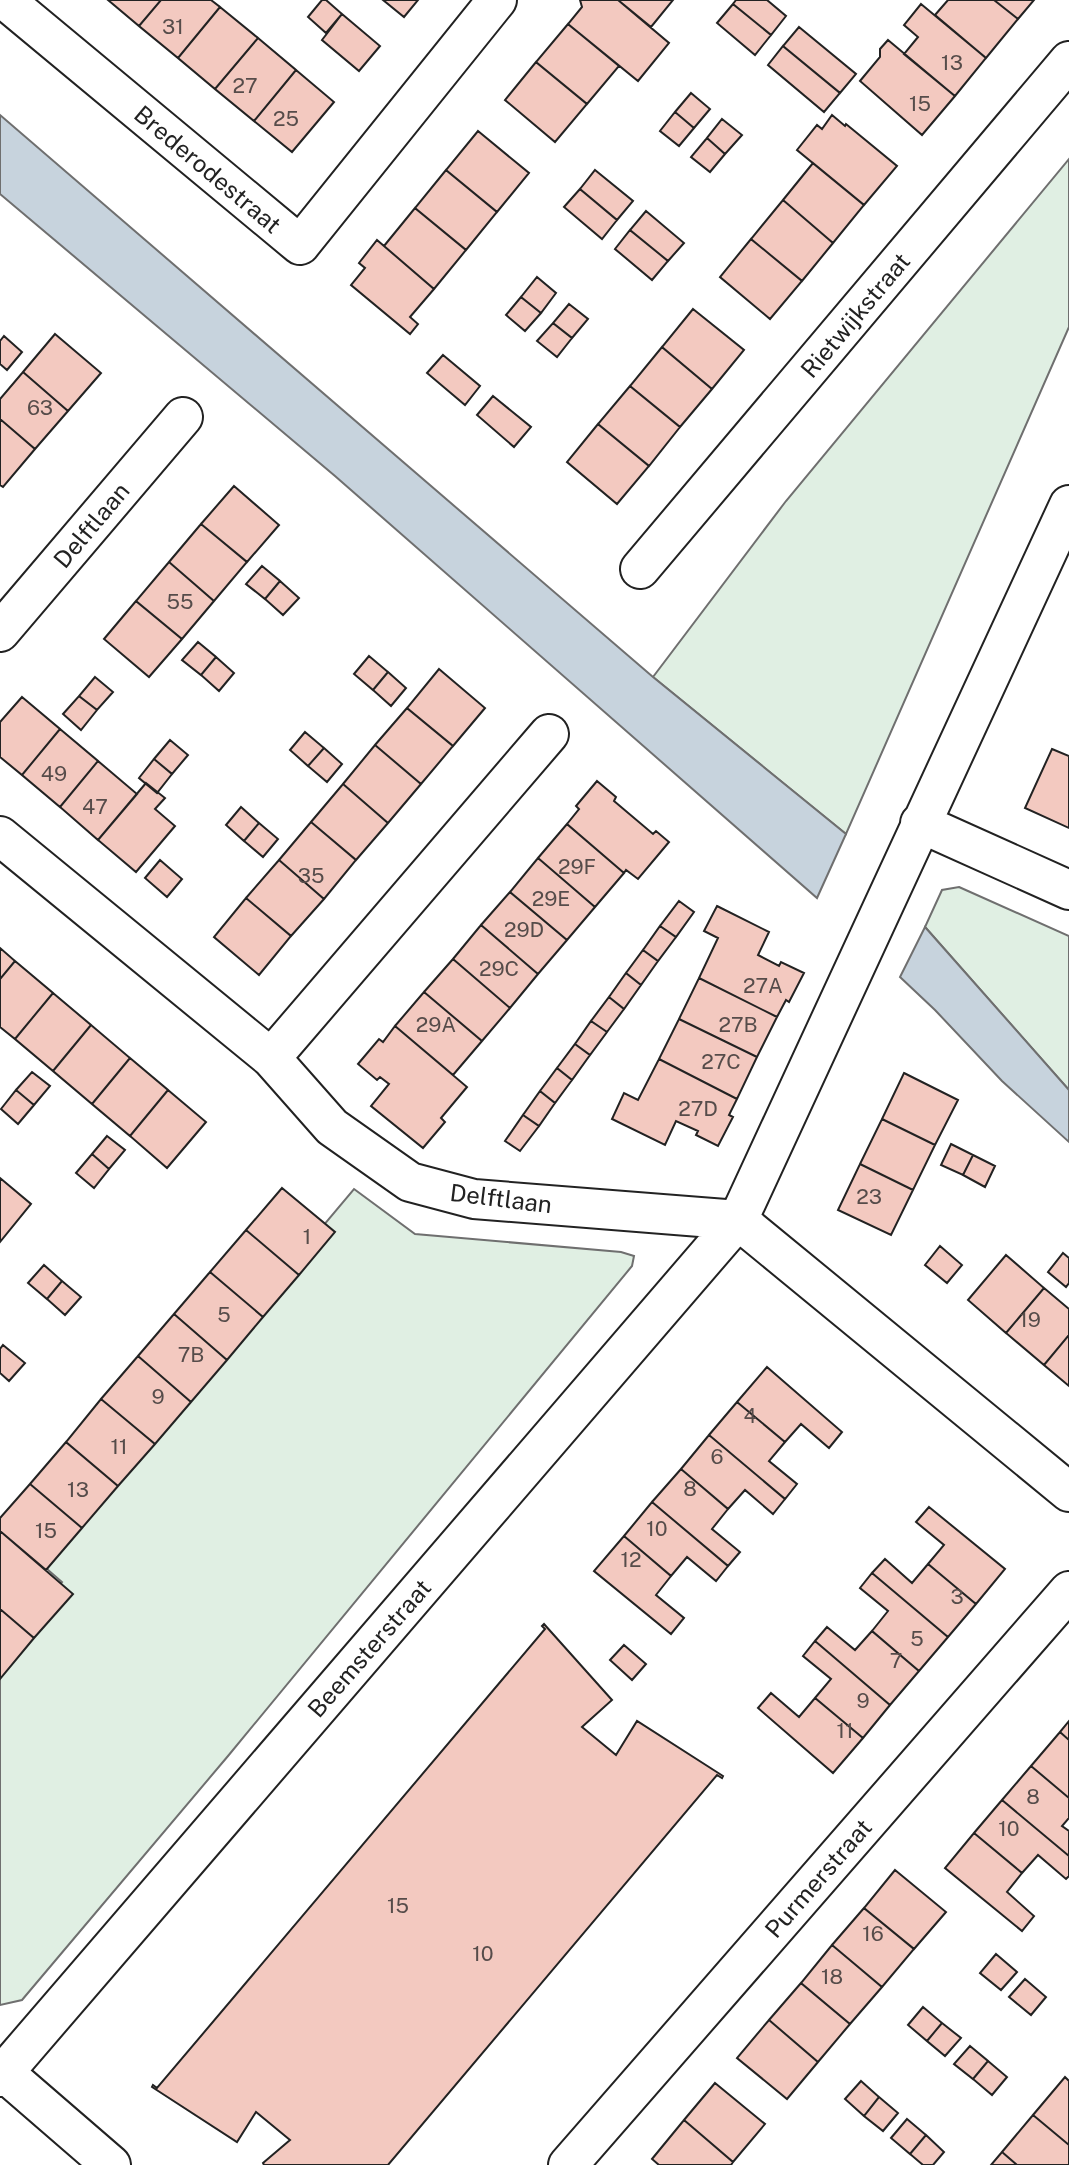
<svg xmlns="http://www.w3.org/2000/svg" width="1069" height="2165" font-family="'Public Sans',sans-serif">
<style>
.green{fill:#e0efe3;stroke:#6f6f6f;stroke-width:2}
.water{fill:#c7d3dd;stroke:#6f6f6f;stroke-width:2}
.building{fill:#f3c9c0;stroke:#222;stroke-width:2}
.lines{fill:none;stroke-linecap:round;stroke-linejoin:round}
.minor-casing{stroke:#222;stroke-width:42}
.minor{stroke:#fff;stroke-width:38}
.labels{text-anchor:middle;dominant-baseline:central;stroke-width:5;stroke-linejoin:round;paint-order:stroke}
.number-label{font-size:21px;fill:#564c4a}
.street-label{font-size:24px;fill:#222;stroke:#fff}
</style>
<rect width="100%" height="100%" fill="#fff"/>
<path class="green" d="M1069,159V327L846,834L653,677L786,501Z
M959,887L1069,936V1090L925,927L942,890Z
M354,1189L415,1234L621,1252L634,1256L632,1266L228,1756L22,2000L0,2005V1656L62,1582L40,1563Z"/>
<path class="water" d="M0,115L653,677L846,834L817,898L335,476L0,194Z
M925,927L1069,1090V1142L1002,1081L935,1010L900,977Z"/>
<path class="building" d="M108,0H161L139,26Z
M161,0H211L220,7L178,58L139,26Z
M322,0H326L342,14L326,33L308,17Z
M383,0H418L404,17Z
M580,0H618L669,43L638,81L568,24L582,7Z
M618,0H673L651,27Z
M736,0H767L786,16L771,35L733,4Z
M948,0H994L1018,19L986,58L935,15Z
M994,0H1034L1018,19Z
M733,4L771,35L755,55L717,23Z
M921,4L986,58L955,96L904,54L918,37L904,25Z
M220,7L258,38L215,89L178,58Z
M342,14L380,46L359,71L322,40Z
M568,24L619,66L587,104L536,62Z
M799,27L856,74L840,93L783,46Z
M258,38L296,70L254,121L215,89Z
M888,40L955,96L922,135L860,81L880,57V49Z
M783,46L840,93L824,112L768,65Z
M536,62L587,104L555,142L505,100Z
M296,70L334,102L292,152L254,121Z
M691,93L710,109L694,128L675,112Z
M675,112L694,128L679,146L660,131Z
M832,115L845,126L846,124L897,166L864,205L797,150L817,125L822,129Z
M722,119L742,135L725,154L707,138Z
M478,131L529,173L497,212L446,170Z
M707,138L725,154L710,172L691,157Z
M813,163L864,205L833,243L783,200Z
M446,170L497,212L466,250L415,208Z
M595,170L633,201L617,220L580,189Z
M580,189L617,220L602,239L564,207Z
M783,200L833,243L802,281L751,239Z
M415,208L466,250L434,289L384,246Z
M646,211L684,243L668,261L630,230Z
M630,230L668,261L652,280L615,249Z
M751,239L802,281L770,319L720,277Z
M377,240L434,289L410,317L418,324L410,334L351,285L365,268L359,263Z
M537,277L556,293L541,313L521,297Z
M521,297L541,313L525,331L506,315Z
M569,304L588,319L572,338L553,323Z
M693,309L744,350L712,389L662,347Z
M553,323L572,338L557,357L537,341Z
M55,334L101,373L68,411L23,372Z
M4,336L22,352L7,370L0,364V341Z
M662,347L712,389L680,427L630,386Z
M443,355L480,386L465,405L427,373Z
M23,372L68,411L35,449L0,419V399Z
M630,386L680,427L649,466L598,424Z
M493,396L531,427L514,447L477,415Z
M0,419L35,449L3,487L0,485Z
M598,424L649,466L617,504L567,462Z
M234,486L279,525L247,562L201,524Z
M201,524L247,562L214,601L169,562Z
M169,562L214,601L182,639L136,601Z
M262,566L280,581L265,599L246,584Z
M280,581L299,598L283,615L265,599Z
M136,601L182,639L149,677L104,639Z
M198,642L216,657L201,675L182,660Z
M369,656L388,672L373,690L354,674Z
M216,657L234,673L219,691L201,675Z
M439,669L485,708L453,746L407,708Z
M388,672L406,688L391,706L373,690Z
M95,677L113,692L97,710L79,696Z
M79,696L97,710L81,730L63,714Z
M22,697L60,729L22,775L0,757V722Z
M407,708L453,746L421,784L375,745Z
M60,729L98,761L60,807L22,775Z
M305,732L324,748L308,766L290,750Z
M170,740L188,755L172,774L154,759Z
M375,745L421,784L388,823L343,784Z
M324,748L342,764L327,782L308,766Z
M1052,749L1069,756V828L1025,808Z
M154,759L172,774L157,793L139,778Z
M98,761L137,794L98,840L60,807Z
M597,781L616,797L614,801L653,834L656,831L669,842L638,879L626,870L624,873L567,824L579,809L576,806Z
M146,783L165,798L155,809L175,826L136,872L98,840Z
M343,784L388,823L356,860L311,822Z
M241,807L259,823L244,841L226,825Z
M311,822L356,860L324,899L279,860Z
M259,823L278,839L263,857L244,841Z
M567,824L624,873L595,907L538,858Z
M538,858L595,907L567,940L510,892Z
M160,860L182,879L167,897L145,878Z
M279,860L324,899L291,936L246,898Z
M510,892L567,940L538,974L481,925Z
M246,898L291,936L259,975L214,937Z
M679,901L694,912L676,937L660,926Z
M717,906L769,932L758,955L779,966L781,962L804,973L789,1002L786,1000L777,1017L699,978L718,938L704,931Z
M481,925L538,974L510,1008L453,959Z
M660,926L676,937L658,961L643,950Z
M0,948L15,961L0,979Z
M643,950L658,961L641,985L626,973Z
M453,959L510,1008L482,1041L424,992Z
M15,961L53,993L15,1039L0,1027V979Z
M626,973L641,985L624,1009L609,997Z
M699,978L777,1017L757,1057L679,1019Z
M424,992L482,1041L453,1075L395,1026Z
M53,993L91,1025L53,1071L15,1039Z
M609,997L624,1009L607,1032L591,1021Z
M679,1019L757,1057L737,1099L659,1059Z
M591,1021L607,1032L590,1055L575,1044Z
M91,1025L130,1058L92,1104L53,1071Z
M395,1026L467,1087L441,1118L445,1122L423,1148L371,1106L389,1084L380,1077L377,1080L358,1064L379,1039L383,1042Z
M575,1044L590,1055L572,1080L557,1068Z
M130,1058L168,1090L130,1136L92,1104Z
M659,1059L737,1099L729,1115L733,1117L718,1146L696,1135L698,1131L676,1121L665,1145L612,1119L624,1093L638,1100Z
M557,1068L572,1080L555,1103L540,1091Z
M32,1072L50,1086L34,1105L16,1090Z
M904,1073L958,1100L935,1145L882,1119Z
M16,1090L34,1105L18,1124L1,1109Z
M168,1090L206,1122L167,1168L130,1136Z
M540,1091L555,1103L539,1126L523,1115Z
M523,1115L539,1126L520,1151L505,1141Z
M882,1119L935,1145L913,1190L860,1164Z
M107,1136L125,1150L109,1169L92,1154Z
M951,1144L973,1155L963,1175L941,1165Z
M92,1154L109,1169L94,1188L76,1173Z
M973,1155L995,1166L985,1187L963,1175Z
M860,1164L913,1190L891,1235L838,1210Z
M0,1178L31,1204L0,1242Z
M282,1188L335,1232L299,1275L246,1230Z
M246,1230L299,1275L263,1317L210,1272Z
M940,1246L962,1265L947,1283L925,1265Z
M1063,1253L1069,1258V1283L1066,1287L1048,1272Z
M1006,1255L1044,1288L1006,1333L968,1300Z
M44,1265L62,1281L47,1299L28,1283Z
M210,1272L263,1317L227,1360L174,1314Z
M62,1281L81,1297L65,1315L47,1299Z
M1044,1288L1069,1309V1335L1044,1365L1006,1333Z
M174,1314L227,1360L191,1402L138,1356Z
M1069,1335V1386L1044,1365Z
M3,1345L25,1363L9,1381L0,1373V1349Z
M138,1356L191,1402L155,1444L101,1399Z
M767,1367L842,1432L829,1448L801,1424L785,1442L737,1402Z
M101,1399L155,1444L118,1486L66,1442Z
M737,1402L785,1442L769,1461L797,1484L785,1499L709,1435Z
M709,1435L785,1499L773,1514L745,1490L728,1509L681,1469Z
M66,1442L118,1486L82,1528L30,1484Z
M681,1469L728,1509L712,1529L740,1552L728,1566L652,1502Z
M30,1484L82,1528L46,1570L0,1531V1518Z
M652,1502L728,1566L716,1581L687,1557L671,1576L624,1536Z
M929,1507L1005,1569L976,1604L928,1564L944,1545L916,1522Z
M0,1531L73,1594L34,1638L0,1609Z
M624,1536L671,1576L656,1595L684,1618L671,1634L594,1571Z
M885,1559L912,1583L928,1564L976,1604L948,1637L872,1573Z
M872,1573L948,1637L919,1671L872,1631L888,1611L860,1588Z
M0,1609L34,1638L0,1679Z
M544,1624L612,1700L582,1727L616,1755L637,1721L723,1776L722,1778L717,1775L388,2165H264L263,2163L290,2140L256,2112L237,2142L152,2087L153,2085L157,2088L545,1629L542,1626Z
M827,1627L855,1650L872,1631L919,1671L890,1705L815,1641Z
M815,1641L890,1705L863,1738L815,1698L831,1679L803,1656Z
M624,1645L646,1664L632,1680L610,1660Z
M771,1693L799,1717L815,1698L863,1738L833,1773L758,1708Z
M1069,1721V1740L1060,1732Z
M1060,1732L1069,1740V1798L1031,1766Z
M1031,1766L1069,1798V1818L1062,1826L1069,1831V1856L1002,1800Z
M1002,1800L1069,1856V1876L1066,1879L1038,1855L1022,1873L974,1833Z
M974,1833L1022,1873L1007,1892L1034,1916L1022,1931L945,1868Z
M895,1870L946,1912L914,1949L864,1908Z
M864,1908L914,1949L882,1987L832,1945Z
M832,1945L882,1987L850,2024L801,1983Z
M996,1954L1017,1972L1001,1990L980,1973Z
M1025,1979L1046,1997L1031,2015L1009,1997Z
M801,1983L850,2024L818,2062L769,2020Z
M923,2007L942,2023L927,2041L908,2025Z
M769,2020L818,2062L787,2099L737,2058Z
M942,2023L961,2038L945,2056L927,2041Z
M970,2046L988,2061L973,2079L954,2064Z
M988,2061L1007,2077L992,2095L973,2079Z
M1065,2077L1069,2081V2145L1033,2115Z
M861,2081L879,2097L864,2116L845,2099Z
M715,2083L765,2124L733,2162L684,2120Z
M879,2097L898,2113L883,2131L864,2116Z
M1033,2115L1069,2145V2165H1017L1002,2152Z
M907,2119L926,2135L910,2154L891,2138Z
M684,2120L733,2162L731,2165H659L652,2159Z
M926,2135L944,2152L933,2165H923L910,2154Z
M1002,2152L1017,2165H991Z"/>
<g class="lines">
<g class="minor-casing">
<path id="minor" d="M5,0L300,245L497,0
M640,569L1069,61
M0,632L183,417
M920,823L1069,890
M0,836L271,1058L332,1127L410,1182L474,1199L738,1220L1069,1492
M271,1058L549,734
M0,2069L111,2165
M0,2077L738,1220L1069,505
M568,2165L1069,1591"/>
</g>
<use href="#minor" class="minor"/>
</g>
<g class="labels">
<g class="number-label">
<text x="173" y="26">31</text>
<text x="952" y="62">13</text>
<text x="245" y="85">27</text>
<text x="920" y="103">15</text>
<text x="286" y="118">25</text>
<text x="40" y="407">63</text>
<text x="180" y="601">55</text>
<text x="54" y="773">49</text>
<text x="95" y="806">47</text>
<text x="577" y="866">29F</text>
<text x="311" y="875">35</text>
<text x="551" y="898">29E</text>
<text x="524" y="929">29D</text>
<text x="499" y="968">29C</text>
<text x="763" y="985">27A</text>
<text x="436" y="1024">29A</text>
<text x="738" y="1024">27B</text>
<text x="721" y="1061">27C</text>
<text x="698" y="1108">27D</text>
<text x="869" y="1196">23</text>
<text x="307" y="1236">1</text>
<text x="224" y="1314">5</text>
<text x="1030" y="1319">19</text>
<text x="191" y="1354">7B</text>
<text x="158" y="1396">9</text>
<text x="750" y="1415">4</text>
<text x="119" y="1446">11</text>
<text x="717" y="1456">6</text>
<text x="690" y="1488">8</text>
<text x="78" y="1489">13</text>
<text x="657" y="1528">10</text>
<text x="46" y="1530">15</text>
<text x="631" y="1559">12</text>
<text x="957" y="1596">3</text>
<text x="917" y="1638">5</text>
<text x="896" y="1660">7</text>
<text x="863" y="1700">9</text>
<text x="845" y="1730">11</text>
<text x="1033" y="1796">8</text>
<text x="1009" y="1828">10</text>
<text x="398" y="1905">15</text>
<text x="873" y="1933">16</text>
<text x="483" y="1953">10</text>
<text x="832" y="1976">18</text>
</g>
<g class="street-label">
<text transform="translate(208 169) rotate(40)">Brederodestraat</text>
<text transform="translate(855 315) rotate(-50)">Rietwijkstraat</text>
<text transform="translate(91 525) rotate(-50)">Delftlaan</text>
<text transform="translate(501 1198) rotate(7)">Delftlaan</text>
<text transform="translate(369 1648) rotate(-49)">Beemsterstraat</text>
<text transform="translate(818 1878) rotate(-49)">Purmerstraat</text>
</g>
</g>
</svg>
